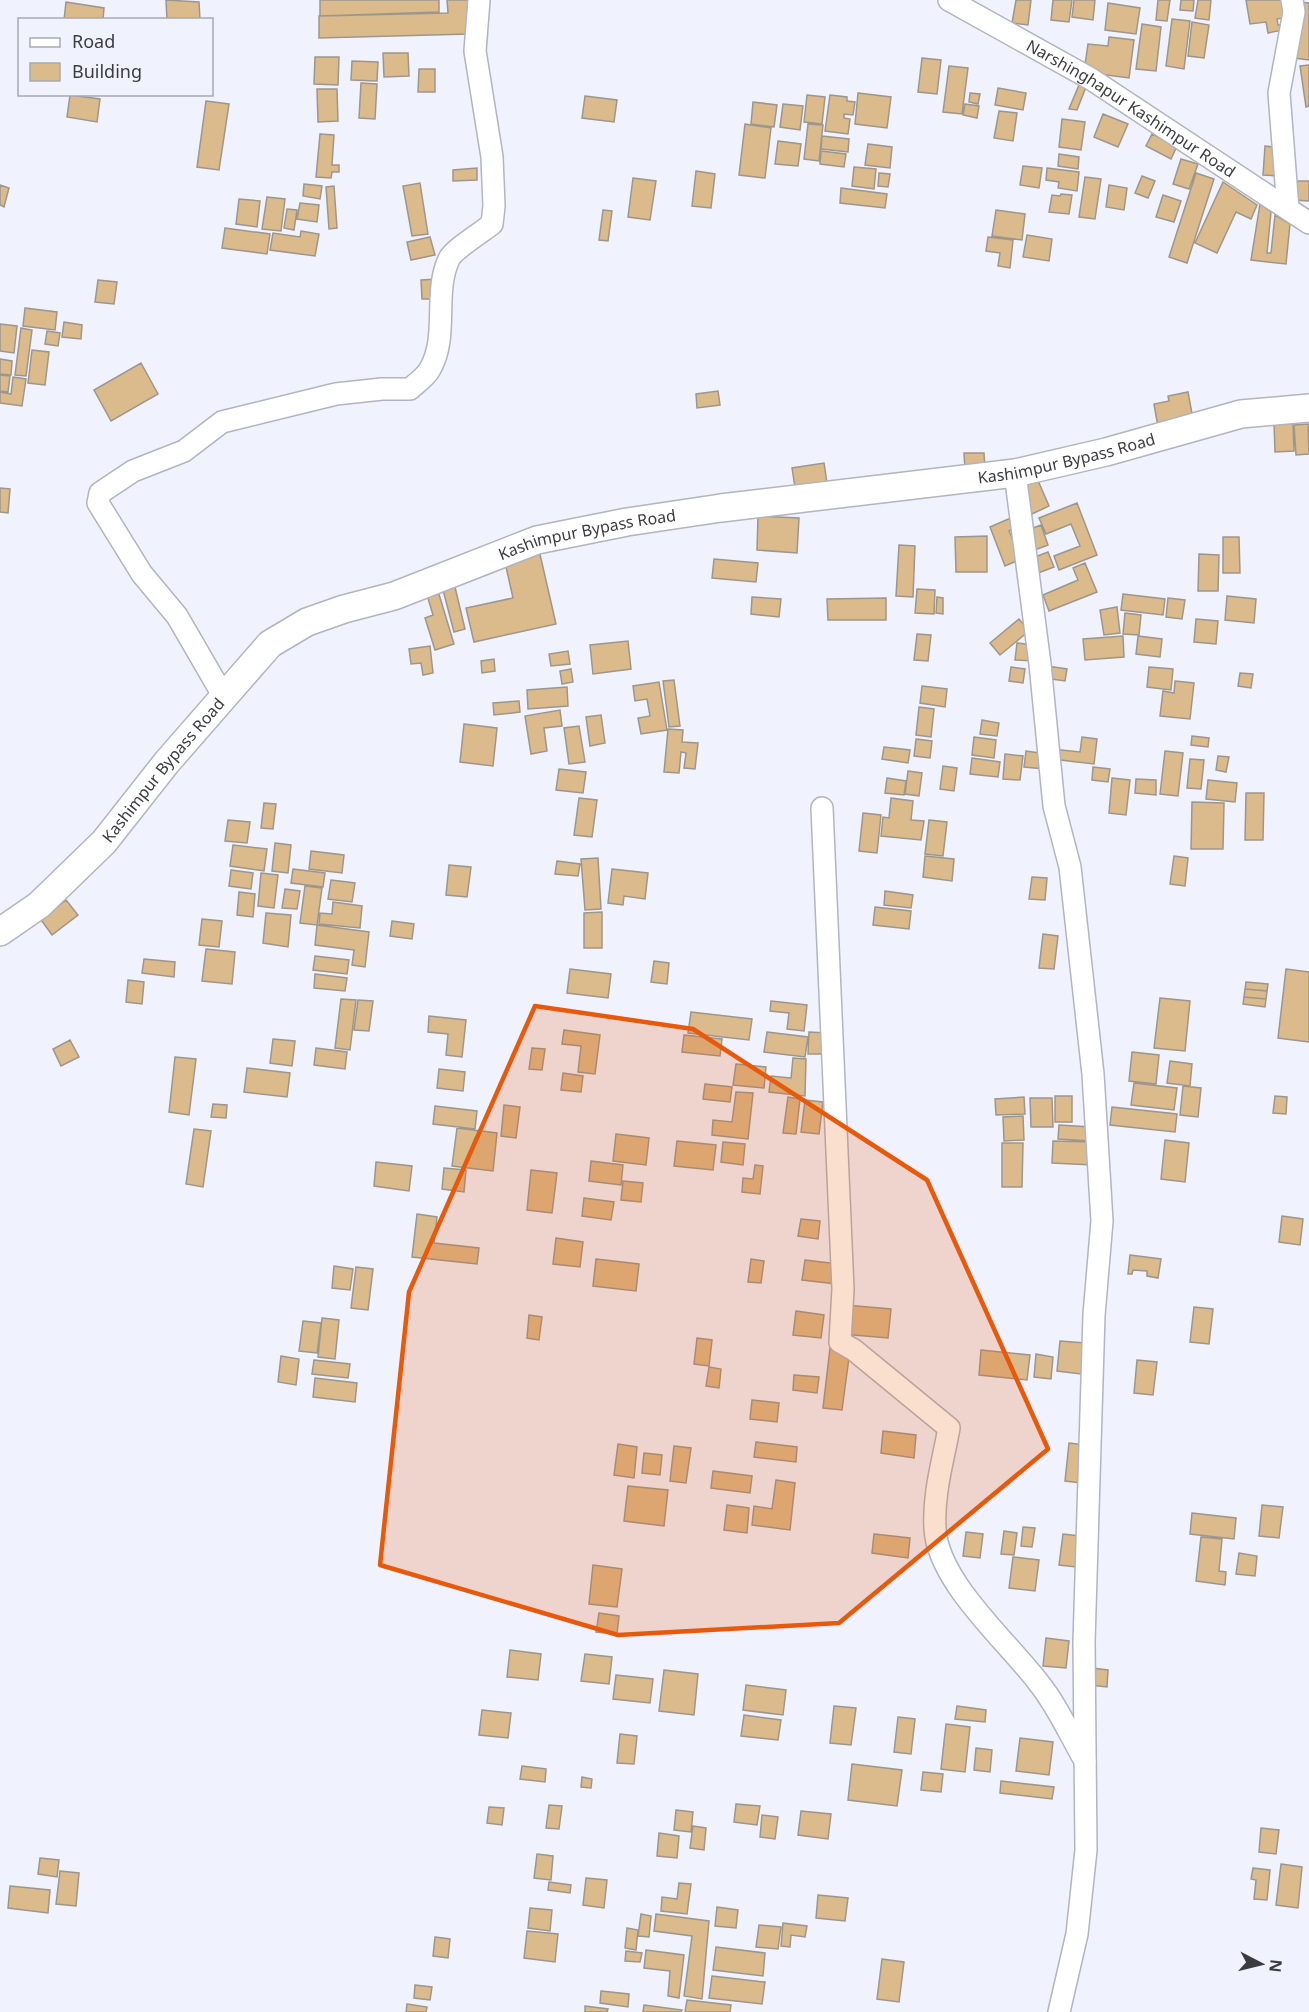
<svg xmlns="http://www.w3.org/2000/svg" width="1309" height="2012" font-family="'Noto Sans',sans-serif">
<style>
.building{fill:#dbba8b;stroke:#9d968d;stroke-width:1.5}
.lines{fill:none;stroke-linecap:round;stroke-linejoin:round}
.minor-casing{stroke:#b2b4bf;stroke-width:24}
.major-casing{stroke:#b2b4bf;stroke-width:30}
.minor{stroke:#fff;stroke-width:21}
.major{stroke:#fff;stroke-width:27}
.marked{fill:#e8590c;fill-opacity:0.2;stroke:#e8590c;stroke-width:4.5;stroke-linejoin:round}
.labels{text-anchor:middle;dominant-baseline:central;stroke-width:6;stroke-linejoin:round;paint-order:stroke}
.street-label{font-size:16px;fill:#3b3c40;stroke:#f0f3fe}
</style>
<rect width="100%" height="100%" fill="#f0f3fe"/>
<path class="building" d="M166,0L199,2L200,20H167Z
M320,0H439V12L320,16Z
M447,0H469V34L319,38V16L448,13Z
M1016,0H1031L1028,25L1012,23Z
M1053,0H1072L1069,22L1051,20Z
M1074,0H1095L1093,20L1072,17Z
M1158,0H1170L1167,21L1156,20Z
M1181,0H1194L1193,11L1180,10Z
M1198,0H1211L1209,20L1195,18Z
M1246,0H1284L1287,17L1277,19L1278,25L1288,24V29L1268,33L1266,22L1250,24Z
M66,2L104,8L103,20H64Z
M1300,2L1309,3V60L1294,58Z
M1108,3L1140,8L1136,34L1105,30Z
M1172,19L1190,21L1184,69L1166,66Z
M1192,22L1209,25L1204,58L1188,56Z
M1142,24L1161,27L1156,71L1136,69Z
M1109,37L1134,40L1129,78L1084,72L1088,44L1108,46Z
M383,53H408L409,76L384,77Z
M315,57H339L338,85L314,84Z
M922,58L941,60L937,94L918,92Z
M352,61L378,62L377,81L351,80Z
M1309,65V106L1306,107L1300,66Z
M949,66L968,68L962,114L943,112Z
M419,69H435V92H418Z
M361,83L377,84L375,119L359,118Z
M1079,85L1086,87L1077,110L1069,109Z
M998,88L1026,93L1023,110L995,105Z
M317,89H337L338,121L318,122Z
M858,93L891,97L887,128L855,124Z
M970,93L980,94L978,104L969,102Z
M70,95L100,99L97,122L67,117Z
M807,95L825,97L822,124L804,122Z
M830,95L847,97V101L855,102L853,115L844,114V118L850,119L848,134L825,131Z
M585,96L617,100L614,122L582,118Z
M206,101L229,104L219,170L197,167Z
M753,102L777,105L774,127L751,124Z
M783,104L803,106L800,130L780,127Z
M965,104L979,106L977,118L963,115Z
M999,111L1017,113L1013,141L994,138Z
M1103,114L1128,124L1118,147L1094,137Z
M1062,119L1085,122L1081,150L1059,147Z
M745,124L771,128L765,178L739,175Z
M808,124L823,125L819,161L804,159Z
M320,134L334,135L332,165H339V172H332L331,178L316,177Z
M1152,134L1177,146L1171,159L1146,146Z
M822,136L849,139L848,152L821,149Z
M778,141L801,144L798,166L775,164Z
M868,144L892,147L890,168L865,165Z
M1265,146L1281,148L1279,176L1263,175Z
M821,151L846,154L844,167L820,164Z
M1059,154L1079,157L1078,169L1058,166Z
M1181,159L1198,164L1189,189L1173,184Z
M1023,166L1042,168L1039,188L1020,185Z
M854,167L876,169L874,189L852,186Z
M477,168V180L453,181V170Z
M1047,168L1079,172L1077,191L1058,188L1059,182L1046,180Z
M696,171L715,174L711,208L692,206Z
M879,173L890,174L888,187L878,186Z
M1196,173L1214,179L1187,263L1169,257Z
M1142,176L1155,181L1148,198L1135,193Z
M1085,177L1101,179L1095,219L1079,217Z
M633,178L656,181L650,220L628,217Z
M1294,181H1309V201L1293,200Z
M1223,182L1257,205L1251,219L1236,212L1217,253L1195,243Z
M420,183L428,234L412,236L403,186Z
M304,184L322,186L320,199L303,196Z
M0,185L9,188L4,207L0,205Z
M1109,185L1127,188L1124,210L1106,207Z
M334,186L337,228L329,229L326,187Z
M841,188L887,194L885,208L840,203Z
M1061,194L1072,195L1069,214L1049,212L1052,195L1060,196Z
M1163,195L1181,201L1174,222L1156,217Z
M267,197L285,199L281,231L262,229Z
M239,199L260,201L257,227L236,224Z
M300,203L319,205L317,222L297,219Z
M1260,204L1271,212L1267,253H1271L1275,215L1290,224L1286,264L1251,260Z
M287,209L297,210L294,230L284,228Z
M603,210L612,211L608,241L599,240Z
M996,210L1025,214L1022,240L992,236Z
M225,228L270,234L267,254L222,248Z
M301,231L319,234L315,256L270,250L273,233L300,237Z
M1027,235L1052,239L1049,261L1023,257Z
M430,237L435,255L411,260L407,242Z
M988,237L1013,240L1010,268L998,266L1000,253L986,251Z
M437,279L438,299H422L421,280Z
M98,280L117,282L114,304L95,302Z
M25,308L57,312L55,330L23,326Z
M64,322L82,325L81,339L62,337Z
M0,324L17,326L14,353L0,351Z
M21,328L32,330L26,376L15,375Z
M47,331L60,333L58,346L45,344Z
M32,350L49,352L45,385L28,383Z
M0,359L12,361L11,375L0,374Z
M141,363L158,394L111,421L94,390Z
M0,375L10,376L8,392L0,391Z
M13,377L26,379L22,406L0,403V392L11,394Z
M718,391L720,405L697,408L696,394Z
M1188,392L1193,419L1158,427L1154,404L1169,401L1168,396Z
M1274,423H1293L1294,451L1275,452Z
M1308,424L1309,454L1296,455L1294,425Z
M964,453H984L985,469L965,470Z
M824,463L828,489L796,494L792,468Z
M1036,476L1049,506L1032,514L1019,483Z
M0,488L10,489L8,513L0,512Z
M1077,503L1097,555L1059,570L1054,556L1080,546L1071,524L1046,534L1039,518Z
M758,516L799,518L797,553L757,550Z
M1013,517L1017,528L1009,531L1021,559L1005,566L990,527Z
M1041,525L1048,545L1032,551L1025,531Z
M987,536V572H956L955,537Z
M1223,537H1239L1240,573H1223Z
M899,545L915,546L913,597L896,596Z
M539,550L556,624L474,642L466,608L513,598L504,558Z
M1048,552L1054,567L1033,575L1027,560Z
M1199,554L1219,555L1218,591H1198Z
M714,559L758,563L756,582L712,578Z
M1085,563L1097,592L1049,611L1043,595L1078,580L1073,568Z
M455,587L465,629L454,632L443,590Z
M917,589L935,590L934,614L915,613Z
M438,591L454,644L435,650L425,618L433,615L427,595Z
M1123,594L1165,599L1163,615L1121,610Z
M1227,596L1256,599L1254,623L1225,620Z
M752,597L781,599L779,617L751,614Z
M937,597L943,598V614L936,613Z
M886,598V620H828L827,599Z
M1168,598L1185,600L1182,619L1166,617Z
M1117,607L1120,633L1104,635L1100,610Z
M1125,613L1141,615L1139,635L1123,634Z
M1019,619L1029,631L1000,655L990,643Z
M1196,619L1218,621L1216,644L1194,642Z
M917,634L931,635L928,661L914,660Z
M1123,636L1124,657L1085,660L1083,639Z
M1138,636L1162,639L1160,657L1136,654Z
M628,641L631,669L593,674L590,645Z
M1017,643L1036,645L1035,661L1015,660Z
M430,646L433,673L423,675L421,663L411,664L409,649Z
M568,651L570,664L551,666L549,654Z
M494,659L495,671L482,673L481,661Z
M1047,666L1067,669L1065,681L1045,678Z
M1011,667L1025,669L1023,683L1009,681Z
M1149,667L1173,669L1171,690L1147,687Z
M571,669L573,682L562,684L560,671Z
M1240,673L1253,674L1251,688L1238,686Z
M674,680L680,726L669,727L663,681Z
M1175,681L1194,683L1190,719L1160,716L1163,691L1174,693Z
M659,682L667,730L641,734L638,718L650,716L647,699L635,701L633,686Z
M922,686L947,689L945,707L920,703Z
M567,687L568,706L528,709L527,690Z
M519,701L520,712L494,715L493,703Z
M919,707L934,709L931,737L916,735Z
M560,710L562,726L544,728L547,751L531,754L525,716Z
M601,715L605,743L590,746L586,717Z
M982,720L999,723L997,736L980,734Z
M464,724L497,728L493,766L460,762Z
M579,726L585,762L569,764L564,728Z
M668,729L683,730L682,742L698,743L695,769L684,768L686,753L681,752L679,773L664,772Z
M1192,736L1209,738L1208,747L1191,745Z
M974,737L996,740L994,758L972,755Z
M1082,737L1097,739L1094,764L1052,759L1053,749L1080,752Z
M916,739L932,741L930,758L914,756Z
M884,747L910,750L908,763L882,759Z
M1026,751L1046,754L1044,769L1024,767Z
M1165,751L1183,753L1178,796L1160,794Z
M1005,754L1023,756L1020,780L1003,779Z
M1218,756L1229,757L1226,772L1216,770Z
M972,758L1000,762L998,777L970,774Z
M1190,759L1204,760L1201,789L1187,788Z
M943,766L957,768L954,791L940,789Z
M1093,767L1110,769L1108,782L1092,780Z
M559,769L586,772L583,793L556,790Z
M908,771L922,773L919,796L905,794Z
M887,778L906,781L904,795L885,793Z
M1112,778L1130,780L1126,815L1109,813Z
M1136,779L1156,780V795L1135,793Z
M1208,780L1237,783L1235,802L1206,799Z
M1246,793H1264L1263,840H1245Z
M579,798L597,800L592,837L574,835Z
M891,798L913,801L911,820L924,821L921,840L881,836L883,817L889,818Z
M1192,802L1224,803L1223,849H1191Z
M264,803L276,804L273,829L261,828Z
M863,813L881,815L877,853L859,851Z
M228,820L250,822L247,843L225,841Z
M929,820L947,822L943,856L925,854Z
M275,843L291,845L288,873L272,871Z
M233,845L267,849L264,871L230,866Z
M311,851L344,855L342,873L309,869Z
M925,856L954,859L952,881L923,877Z
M1174,856L1188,858L1185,886L1170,884Z
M598,858L601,909L585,910L581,859Z
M557,861L580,864L578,876L555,874Z
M449,865L471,867L467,897L446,895Z
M293,869L325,873L323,887L291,883Z
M612,869L648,873L645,899L624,896L623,905L608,903Z
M231,870L253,873L251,889L229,886Z
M261,873L278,875L274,908L258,906Z
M1032,877L1047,878L1045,900L1029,899Z
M331,880L355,883L352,902L328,899Z
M305,886L322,888L317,925L300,923Z
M285,889L300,891L297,909L282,908Z
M885,891L913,895L911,908L884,905Z
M239,892L255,894L253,917L237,915Z
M66,900L78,915L52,935L41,920Z
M333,902L362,906L360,928L319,924L320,913L332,914Z
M875,907L911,911L909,929L873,925Z
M602,912V948H584V913Z
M266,913L291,915L288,947L263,943Z
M202,919L222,921L219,947L199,945Z
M392,921L414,924L412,939L390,936Z
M317,925L369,932L365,967L352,965L354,950L315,945Z
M1043,934L1058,936L1054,969L1039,968Z
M206,949L235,952L232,984L202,981Z
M315,956L349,960L347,974L313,970Z
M144,959L175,962L174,977L142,973Z
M654,961L669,963L667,984L651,982Z
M570,969L611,974L608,998L567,993Z
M1286,969L1309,972V1042L1278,1038Z
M315,974L347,978L345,991L314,988Z
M128,980L144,982L142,1004L126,1002Z
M1246,982L1268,984L1266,999L1244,997Z
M1245,989L1267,991L1265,1007L1243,1004Z
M1160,998L1190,1001L1185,1051L1154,1048Z
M341,999L356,1000L350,1050L335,1048Z
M358,1000L373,1001L369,1031L354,1030Z
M771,1001L807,1005L804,1031L787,1029L789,1013L770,1011Z
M691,1012L752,1019L749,1040L688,1033Z
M429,1016L466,1020L462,1057L446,1055L448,1034L428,1032Z
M564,1030L600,1035L595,1074L578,1072L581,1046L562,1044Z
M767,1032L808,1037L805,1057L764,1052Z
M809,1032L827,1033V1054H808Z
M684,1035L722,1039L720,1056L682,1052Z
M273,1039L295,1041L292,1066L270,1063Z
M70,1040L79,1057L61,1066L53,1049Z
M316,1048L347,1052L345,1069L314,1065Z
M532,1048L545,1049L542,1070L529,1069Z
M1132,1052L1159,1055L1156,1084L1129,1081Z
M175,1057L196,1059L189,1115L169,1112Z
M793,1058L806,1059L805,1096L769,1092L771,1076L791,1078Z
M1170,1061L1192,1064L1190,1086L1167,1083Z
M736,1064L766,1067L764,1088L733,1085Z
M247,1068L290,1073L287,1097L244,1092Z
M439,1069L465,1072L463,1091L437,1088Z
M563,1073L583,1076L581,1092L561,1090Z
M1134,1083L1177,1088L1174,1110L1131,1105Z
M705,1084L732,1087L730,1102L703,1099Z
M1183,1086L1201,1088L1198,1117L1180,1115Z
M736,1092L753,1093L748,1139L712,1135L713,1120L732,1122Z
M1055,1096H1072V1122H1055Z
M1275,1096L1287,1097L1286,1114L1273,1113Z
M788,1097L800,1099L796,1134L783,1133Z
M1024,1097L1025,1114L996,1115L995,1099Z
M1030,1098H1052L1053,1127H1031Z
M805,1100L823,1102L819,1134L801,1132Z
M213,1104L227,1105L226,1118L211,1117Z
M504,1105L520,1107L516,1138L501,1136Z
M435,1106L477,1111L475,1129L433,1124Z
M1112,1107L1177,1114L1175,1132L1110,1125Z
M1023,1116L1024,1140L1004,1141L1003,1117Z
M1059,1125L1091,1127L1090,1141L1058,1139Z
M457,1128L497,1133L493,1171L452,1166Z
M194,1129L211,1131L203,1187L186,1184Z
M616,1134L649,1138L646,1165L613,1161Z
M1165,1140L1189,1143L1185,1182L1161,1179Z
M677,1141L716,1145L713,1170L674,1166Z
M1053,1141L1093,1142L1092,1165L1052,1163Z
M723,1142L745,1144L743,1165L721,1162Z
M1002,1143H1023L1022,1187H1002Z
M591,1161L623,1165L621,1185L589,1181Z
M376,1162L412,1166L409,1191L374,1186Z
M755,1165L763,1166L760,1194L742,1192L743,1178L753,1179Z
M444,1168L466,1170L464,1192L442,1189Z
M531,1170L557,1173L552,1213L527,1210Z
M623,1181L643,1183L641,1202L621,1200Z
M584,1198L614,1202L611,1220L582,1216Z
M417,1214L437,1217L434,1243L479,1248L477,1264L412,1257Z
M1282,1216L1303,1219L1300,1245L1279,1242Z
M801,1219L820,1221L818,1239L798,1236Z
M556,1238L583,1242L580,1267L553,1264Z
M1130,1255L1161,1259L1158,1278L1147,1276V1271L1133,1270L1132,1274H1128Z
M596,1259L639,1264L636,1291L593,1286Z
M751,1259L764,1261L761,1283L748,1282Z
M805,1260L838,1264L836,1284L802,1280Z
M334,1266L353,1269L350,1290L332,1288Z
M356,1267L373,1269L368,1310L351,1308Z
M845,1305L891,1309L888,1338L842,1334Z
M1194,1307L1213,1309L1209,1344L1190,1342Z
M796,1311L824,1315L821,1338L793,1335Z
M529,1315L542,1317L539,1340L527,1338Z
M322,1318L339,1320L335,1359L318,1357Z
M303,1321L321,1323L317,1353L299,1351Z
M697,1338L712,1340L709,1366L694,1364Z
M1060,1341L1085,1343L1081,1374L1057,1371Z
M830,1348L850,1350L842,1410L823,1408Z
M981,1350L1030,1355L1027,1380L979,1375Z
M1036,1354L1053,1357L1051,1379L1034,1377Z
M281,1356L299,1359L296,1385L278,1382Z
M314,1360L350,1364L348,1378L312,1374Z
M1137,1360L1157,1362L1153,1395L1134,1393Z
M709,1367L721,1369L719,1388L706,1386Z
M794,1375L819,1377L817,1393L793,1390Z
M315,1378L357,1383L355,1402L313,1397Z
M752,1400L779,1403L777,1422L750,1419Z
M883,1431L916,1435L914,1458L881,1453Z
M756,1442L797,1447L796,1462L754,1457Z
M1069,1443L1085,1445L1081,1483L1065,1481Z
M618,1444L637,1447L634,1478L614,1475Z
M674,1446L691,1448L686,1483L670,1481Z
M644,1453L662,1455L660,1475L642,1473Z
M713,1471L752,1476L750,1493L711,1488Z
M776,1480L795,1483L790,1530L752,1525L754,1506L772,1509Z
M628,1486L668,1490L664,1526L624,1521Z
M727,1505L749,1508L747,1533L724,1530Z
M1262,1505L1283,1507L1279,1538L1259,1536Z
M1192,1513L1236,1518L1234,1539L1190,1534Z
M1023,1527L1035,1528L1032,1547L1021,1546Z
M1004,1531L1017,1533L1014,1555L1001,1554Z
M966,1532L983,1534L980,1558L963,1556Z
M874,1534L910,1538L908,1558L872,1553Z
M1063,1534L1080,1536L1076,1567L1059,1565Z
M1201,1537L1222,1539L1219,1571L1226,1572L1225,1585L1196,1581Z
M1239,1553L1257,1556L1255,1576L1236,1574Z
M1013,1557L1039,1560L1035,1591L1009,1588Z
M593,1565L622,1569L617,1607L589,1604Z
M599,1613L619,1616L617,1634L596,1632Z
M1046,1638L1069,1641L1066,1668L1043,1666Z
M510,1650L541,1654L538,1680L507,1677Z
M585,1654L612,1657L609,1684L581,1681Z
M1092,1668L1108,1670L1107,1687L1090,1685Z
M664,1670L698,1674L694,1715L659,1711Z
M616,1675L653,1679L650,1703L613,1699Z
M746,1685L786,1690L783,1715L743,1710Z
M834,1706L856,1708L851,1745L830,1743Z
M957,1706L986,1710L985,1722L955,1719Z
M482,1710L511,1713L508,1738L479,1735Z
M744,1715L781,1720L778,1740L741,1736Z
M898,1717L915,1719L911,1754L894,1752Z
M946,1724L970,1727L965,1772L941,1769Z
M620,1734L637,1736L634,1764L617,1763Z
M1020,1738L1053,1742L1049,1775L1016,1771Z
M976,1748L992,1750L990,1772L974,1770Z
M852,1764L902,1770L897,1806L848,1800Z
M522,1766L546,1769L545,1782L520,1779Z
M923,1772L943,1774L941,1792L921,1790Z
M582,1777L592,1779L591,1788L581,1787Z
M1001,1781L1054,1787L1052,1799L1000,1793Z
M736,1804L760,1806L757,1825L734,1822Z
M549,1805L562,1806L559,1829L546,1828Z
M489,1807L504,1808L502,1825L487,1823Z
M676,1810L693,1812L691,1832L674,1830Z
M801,1811L831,1814L828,1839L798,1835Z
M762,1815L778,1817L775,1839L760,1837Z
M693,1826L706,1828L704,1850L690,1848Z
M1261,1828L1279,1830L1276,1854L1259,1852Z
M659,1833L679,1836L677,1858L657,1856Z
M537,1854L553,1856L551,1880L534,1878Z
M40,1858L59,1860L57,1877L38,1874Z
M1281,1864L1302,1867L1298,1908L1276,1905Z
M1253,1868L1270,1870L1267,1900L1254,1899L1256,1880L1251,1879Z
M60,1871L79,1873L76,1906L56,1904Z
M586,1878L607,1880L604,1908L583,1905Z
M549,1882L571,1885L570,1893L548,1890Z
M679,1883L691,1884L687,1914L661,1911L662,1897L677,1899Z
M10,1886L50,1890L48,1913L8,1908Z
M818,1895L848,1898L845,1921L816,1918Z
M717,1907L738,1910L736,1928L715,1926Z
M530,1908L552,1910L550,1931L528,1928Z
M641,1914L651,1916L649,1937L638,1936Z
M656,1914L709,1921L702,1999L684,1996L692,1936L654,1931Z
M783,1923L807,1926L805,1937L791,1935L790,1947L781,1946Z
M759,1925L781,1927L778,1949L756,1947Z
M627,1928L638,1930L636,1950L625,1948Z
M527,1931L558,1934L555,1962L524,1958Z
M435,1937L450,1939L448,1958L433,1956Z
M716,1947L765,1953L763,1976L713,1970Z
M646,1950L684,1955L679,1998L668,1996L670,1971L644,1968Z
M626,1951L642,1953L640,1962L625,1961Z
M882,1959L904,1962L899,2002L877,1999Z
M712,1976L765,1982L762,2004L709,1998Z
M415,1985L432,1987L430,2000L414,1998Z
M601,1991L629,1994L628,2007L600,2003Z
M687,2000L731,2005L730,2012H685Z
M407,2004L427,2007L426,2012H406Z
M644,2005L682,2010L681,2012H643Z
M585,2006L608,2009L607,2012H585Z"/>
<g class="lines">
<g class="minor-casing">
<g id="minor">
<path id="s1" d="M949,0L1091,79L1309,223"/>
<path d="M1288,209L1279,93L1294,12L1292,0"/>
<path d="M1015,473L1040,664L1054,806L1070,867L1093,1074L1102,1221L1094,1315L1084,1642L1086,1850L1077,1934L1059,2012"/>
<path d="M224,697L177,616L142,574L98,503L100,493L133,471L184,451L222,422L336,394L382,389H410C416,383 426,377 430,369C449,336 433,293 449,259C453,250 482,232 492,224L494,206L492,157L475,51L479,0"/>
<path d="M822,808L843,1289L840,1342L854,1350L949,1428C943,1461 933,1494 935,1528C937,1581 1007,1641 1038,1682C1057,1705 1070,1735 1085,1761"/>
</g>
</g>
<g class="major-casing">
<g id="major">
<path id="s2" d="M0,932L39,905L104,842L167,762L270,644L307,622L344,609L394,596L537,540L627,522L721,508L1015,473L1106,452L1241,414L1309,408"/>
</g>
</g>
<use href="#minor" class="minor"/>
<use href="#major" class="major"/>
</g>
<path class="marked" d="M535,1006L693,1029L927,1180L1048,1449L839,1623L618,1635L380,1565L409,1292Z"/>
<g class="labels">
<g class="street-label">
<text stroke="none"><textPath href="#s1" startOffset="212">Narshinghapur Kashimpur Road</textPath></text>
<text stroke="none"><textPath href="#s2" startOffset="1220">Kashimpur Bypass Road</textPath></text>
<text stroke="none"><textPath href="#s2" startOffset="734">Kashimpur Bypass Road</textPath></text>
<text stroke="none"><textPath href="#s2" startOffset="231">Kashimpur Bypass Road</textPath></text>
</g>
</g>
<rect x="18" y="18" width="195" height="78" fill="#f0f3fe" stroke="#a8aab2" stroke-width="1.5"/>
<rect x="30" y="38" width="30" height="9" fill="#ffffff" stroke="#a8aab2" stroke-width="1.5"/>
<text x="72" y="48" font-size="18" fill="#3b3c40">Road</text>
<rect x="30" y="63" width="30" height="18" fill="#dbba8b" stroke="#a8aab2" stroke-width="1.5"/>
<text x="72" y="78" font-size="18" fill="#3b3c40">Building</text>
<g transform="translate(1261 1964) rotate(97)" stroke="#f0f3fe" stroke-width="4.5" paint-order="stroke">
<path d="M0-4.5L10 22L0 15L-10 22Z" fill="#3b3c40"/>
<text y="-9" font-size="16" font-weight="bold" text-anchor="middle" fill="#3b3c40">N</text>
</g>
</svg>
